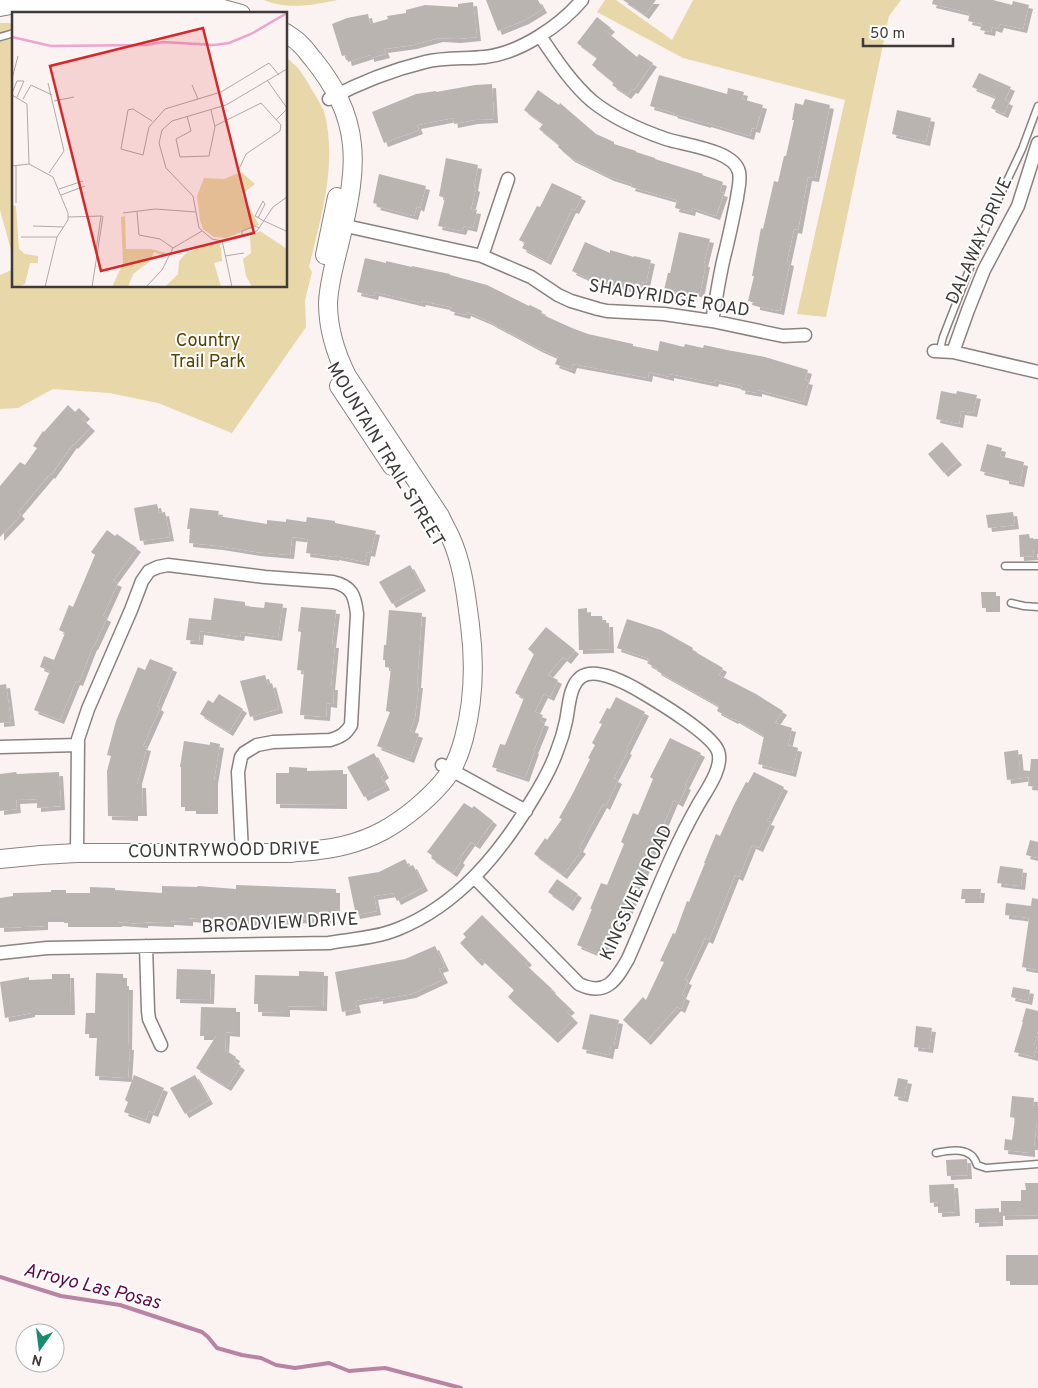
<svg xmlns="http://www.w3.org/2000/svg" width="1038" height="1388" font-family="Overpass,sans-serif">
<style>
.green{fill:#e8d7a8}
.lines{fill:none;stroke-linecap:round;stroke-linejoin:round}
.stream{stroke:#b884a3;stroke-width:4}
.building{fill:#b9b4af;filter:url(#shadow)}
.lane-casing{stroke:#898280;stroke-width:9}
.street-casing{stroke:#898280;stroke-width:15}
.secondary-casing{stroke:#898280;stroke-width:20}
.lane{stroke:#fff;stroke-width:6}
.street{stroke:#fff;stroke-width:12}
.secondary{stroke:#fff;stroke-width:18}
.labels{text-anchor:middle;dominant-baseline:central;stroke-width:4;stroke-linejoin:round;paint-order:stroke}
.street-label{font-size:18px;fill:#3d3a39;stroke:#fff}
.park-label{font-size:18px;fill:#584402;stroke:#fff}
.water-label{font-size:19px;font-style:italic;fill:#5f0848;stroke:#fff}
.inset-river{fill:none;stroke:#eda4d0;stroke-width:2.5}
.inset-road{fill:none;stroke:#afa9a7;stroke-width:1}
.view{fill:#d62828;fill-opacity:0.15;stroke:#d62828;stroke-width:2.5}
.inset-edge{fill:none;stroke:#3d3a39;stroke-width:2.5}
</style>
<defs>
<filter id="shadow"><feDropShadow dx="4" dy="4" stdDeviation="0" flood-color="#0004"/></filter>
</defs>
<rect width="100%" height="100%" fill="#fbf3f1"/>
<path class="green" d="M264,0H338C314,5 287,10 264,0Z
M605,0H616L672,40L693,0H901L889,16L826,317L797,314L845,100L683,58L597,12Z
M0,23H14V261L0,210Z
M286,57C290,61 294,64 298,68C303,74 321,104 324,111C338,163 321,217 309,267L312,272L305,300L306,327L232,433L158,403L109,393L53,389L18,408L0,409V275L14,269V286H286Z"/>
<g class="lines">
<path class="stream" d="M0,1277L61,1296L120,1305L202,1332L208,1337L217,1348L242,1355L261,1358L276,1365L295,1368L329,1363L349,1371L385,1368L461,1388"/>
</g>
<path class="building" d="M486,0H538L543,9L525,20L498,31Z
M623,0H656L645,15Z
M933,0H993L1012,5L1013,1L1029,5L1023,29L1000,24L998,29L992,27L991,32L980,30L982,24L968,21L970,13L932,4Z
M473,2L477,37L457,39L439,38L413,45L384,49L386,54L370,58V55L348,62L346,55L342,56L332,24L347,18L368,14L370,24L388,19L387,16L406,13V10L425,5L458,7V4Z
M597,17L611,28L607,32L637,57L639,54L653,63L634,90L632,89L627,95L612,85L614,83L592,65L597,58L577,43Z
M979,73L1011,87L1005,100L1009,102L1004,114L991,108L996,97L972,87Z
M659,75L727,94L728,88L744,92L742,99L763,105L756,129L752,128L750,136L707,123V124L673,114L674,113L650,106Z
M492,84L494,119L474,120L454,124L453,118L417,125L419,130L384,143L372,112L416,94L436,91V92L475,85Z
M538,90L559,105L560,103L596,134L614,142V144L636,151V152L655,158V159L703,174L702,175L723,182L720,192L724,193L716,216L692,208L691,212L675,208L677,200L631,187L632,184L610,177L571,158L558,147L559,145L539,129L543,124L524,110Z
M805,99L830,105L815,178L808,177L798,230L794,229L787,261L790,262L780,311L756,306V303L748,301L754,276H752L761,228L763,229L774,181L778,182L784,156H786L794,120H792L795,103L803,105Z
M897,110L931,118L926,142L892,134Z
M446,158L478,165L474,187L476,188L471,209L477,210L473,228L464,226L462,231L438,226L445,198L439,196Z
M379,174L426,186L420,208L417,206L414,216L376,206L377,204L373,203Z
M552,183L582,197L575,210L572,209L547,261L522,248L525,243L519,240L537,206L540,207Z
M679,232L710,239L704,263H706L700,294L693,292L692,297L664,290L668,273H670Z
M585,242L610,253V250L634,257V256L651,260L646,283L642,282L640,291L614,285L613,287L598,283L572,271Z
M365,258L386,263V261L412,267V266L450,274V275L487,285L529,306L530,305L542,311L541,314L572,328L588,334L633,344V346L658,351L660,341L684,347L685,344L703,348L704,345L727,350L765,357L808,370L805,380L809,381L803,402L758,390V393L741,390L742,386L715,380L714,383L670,374V377L649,372L648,378L573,364L571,370L555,364L558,357L538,348L488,321L467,312L466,315L450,311L451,307L422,301L421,303L375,292L374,296L357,292Z
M941,391L956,394L957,391L977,395L973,413L961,411L959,424L936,419Z
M68,405L75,412L79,408L86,415L82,419L91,427L74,445L73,444L51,475L50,474L18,512L21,515L0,537V486L20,462L25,465L37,448L33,446L43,431L44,432Z
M942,442L958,461L944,473L928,454Z
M987,444L1002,448L1000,456L1024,462L1020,483L1005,480V477L980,471Z
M157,504L159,513L165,512L170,537L140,541L134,508Z
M190,508L219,511L218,516L267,524V520L286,522V519L306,522L307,517L335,521V523L376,531L371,553L367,552L365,562L335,556V557L306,553L308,539L292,537L290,555L256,552L219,546L189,543L190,529H187Z
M1013,512L1015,525L988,528L986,515Z
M107,530L115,536L117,534L137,548L113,581L118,583L103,616L107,618L94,646H93L79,682L76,681L60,720L34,710L50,671L40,667L44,656L54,660L65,633L59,630L69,605L73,607L95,555L91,552Z
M1029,534L1030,539H1038V550H1033L1034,556L1020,557L1019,535Z
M410,565L422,587L392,604L379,582Z
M981,592H996V608H982Z
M214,598L245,602V606L264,608L265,602L283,604L278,637L241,632L240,637L200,631L199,641L186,640L189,618L211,620Z
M301,607L336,610L332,644H335L331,686H334L333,704L327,703L326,717L300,715L304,671L297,670L301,632L298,631Z
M587,608V616H602L603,623H609L610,649L579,650L578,609Z
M389,610L422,613L417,684H419L415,717L410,731L419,734L410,759L377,746L390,712L386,711L391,668L385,667V660H383L384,645H386Z
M627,619L661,630L693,648L692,650L723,668L719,675L756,694L783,711L775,723L792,728L788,745L798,748L792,773L758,764L764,736L735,719L734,720L717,711L719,706L657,671L658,669L647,663L650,659L617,648Z
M546,627L575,650L567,660L563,657L548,675L558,680L550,697L544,694L535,712L543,715L540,721L545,723L534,750H535L525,778L492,767L500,744L505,745L524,698L515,693L534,654L528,649Z
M150,659L173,668L157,706L160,708L143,746L147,747L137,784H142L143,812H134V817L108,816L107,771L111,756L107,755L116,721L138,667L145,670Z
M265,675L268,685L272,683L279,709L250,717L240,681Z
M6,684L11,722L0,723V685Z
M219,694L243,709L229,732L200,714L208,700L213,703Z
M616,697L645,712L626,750L628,751L614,778L618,780L606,806L603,804L579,848L582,850L563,875L534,854L545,838L547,840L562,819L559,818L572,795L590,759L588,758L595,745L592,743L602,724L599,723L607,708L610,709Z
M670,738L701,753L685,785L687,786L679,803L674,800L663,826H665L655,856L651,855L622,926L619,925L610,947L605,945L601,955L577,945L592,909H590L601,883L607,885L624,844L621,842L633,813L638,815L653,779L650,777Z
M184,741L210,745V742L220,744L214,780V810H192V807H181V767H180Z
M1018,750L1020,770L1030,771L1031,759H1038V787L1028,786L1029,777L1007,780L1004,752Z
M374,753L385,774L381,777L386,786L364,797L347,767Z
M289,767L307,768V771L343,770V805L276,804V773H289Z
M16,772L17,774L59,772L61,806L37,808V799L16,800L17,809L0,811V774Z
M754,772L784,787L767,821L771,822L759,848L752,845L739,877L735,875L709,940L705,938L685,980L688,981L682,995L686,997L681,1009L677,1007L647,1041L623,1020L643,997L646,1000L664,962L660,961L673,933L675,934L687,901L689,902L705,863H704L716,834L720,836L734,805L746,782L748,783Z
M464,803L472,808L474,806L493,821L476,845L471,842L459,859L461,861L453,873L431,858L433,856L427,852Z
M1030,840L1038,842V858L1026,855Z
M405,859L409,867L413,865L424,887L397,901L393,893L374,896L377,911L356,915L348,877L379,872Z
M1000,866L1023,869L1021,886L997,883Z
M557,879L578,894L569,907L548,892Z
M236,885L336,889V911H331V920L288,919V921L265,920V922L225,921V923L210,922V920L189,918V922L170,921V923L144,922V924L118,922V923H64V918H44V926L0,928V898L13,896V893L51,892V890H66V893H90V887L115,888V890L162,893V886L197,887L198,886L236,889Z
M962,889H981L980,899H961Z
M1032,898L1038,899V970L1022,967L1030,911L1029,918L1005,915L1006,903L1031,906Z
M482,915L528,961L525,964L552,989L551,990L571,1009L567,1012L574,1019L554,1039L508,997L514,990L481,959L478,962L460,943L466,937L463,934Z
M435,946L445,967L439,969L444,979L412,994L379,1000V997L355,1001L357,1009L342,1012L335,972L405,959Z
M177,969L211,970L210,1000L176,999Z
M299,971L324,972L323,1007L286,1006V1013L258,1012V1004H254L255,975L299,976Z
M96,973L123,974V986H129L128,1046H130L128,1078L95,1076L97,1037H94V1034H85L86,1013H95Z
M52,974H70L71,1011H31V1013L5,1018L0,982L29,977V980L52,979Z
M1013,987L1030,990L1028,1001L1011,997Z
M201,1007L236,1008V1033L226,1032L225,1050L236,1057L234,1061L241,1066L227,1087L196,1068L216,1036H200Z
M1026,1008L1038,1011V1031L1034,1045H1037L1034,1057L1014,1052L1023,1022H1022Z
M590,1014L619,1020L614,1045H611L609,1055L582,1049Z
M916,1026L932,1028L929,1049L914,1047Z
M134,1075L164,1088L154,1113L149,1111L146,1120L124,1112L128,1102L125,1100Z
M195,1075L209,1100L185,1114L170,1088Z
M898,1078L908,1080L904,1098L894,1096Z
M1012,1096L1034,1098L1033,1106H1038V1119H1037L1034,1146H1031V1153L1004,1150L1005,1139L1012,1140L1015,1118L1010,1117Z
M967,1159L968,1175L947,1176L946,1160Z
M1025,1183H1038V1215L1001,1216V1201H1021V1190H1026Z
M954,1184L956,1212L938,1213V1202L930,1203L929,1185Z
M999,1208V1222L975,1223V1209Z
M1006,1255H1038V1281H1006Z"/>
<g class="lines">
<g class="lane-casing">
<path id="lane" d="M0,37L14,33
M941,352V345L943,337L989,219L1022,149L1038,106
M1005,566H1038
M1011,603L1024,606L1038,607
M936,1153C950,1150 972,1146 977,1165L986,1168L1038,1164"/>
</g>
<g class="street-casing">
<path id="street" d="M540,36C555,58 571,83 592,101C613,118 640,130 666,139C684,145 734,150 739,172C741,181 738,189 737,198C733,218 729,238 724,257C719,278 716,300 712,321
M329,99C359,83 392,70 425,62C444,57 465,59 485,57C520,53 560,26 582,0
M337,224L482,256L531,277L558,295L571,301L598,309L607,311L664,314L712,321L783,336L805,335
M482,256L508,179
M934,351L953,352L1038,372
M953,352L968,310L984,270L1018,206L1038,143
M0,747L78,745
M442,765L526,811
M77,853L78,739L88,709L131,610L142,581L149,571L158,567L168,565L265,577L333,582C352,586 355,596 357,614L351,725C346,734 340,737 330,740L273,742L257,745L244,753L241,757L238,772L242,852
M146,946L148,1011L149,1019L161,1045
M0,953L47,948L329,943C352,939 376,938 398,929C458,905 500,853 532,800C542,784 551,768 557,751C561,741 564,731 566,721C569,707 569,686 581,677C596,666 630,685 643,693C660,703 711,734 718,751C724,767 706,791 698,805C670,854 651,907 628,959C616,980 606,997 579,984L474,877"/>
</g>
<g class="secondary-casing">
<path id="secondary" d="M0,7L11,5L66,3H168L216,7L241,14
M325,255L337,197
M339,386L392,466
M0,859L41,855L77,853H290C309,851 328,850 346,845C374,838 394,826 416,808C429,797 443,784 452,769C458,759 461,749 464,738C474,700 475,663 470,625C466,595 463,564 450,536C447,530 443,523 440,516L347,376C336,354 328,329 328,303C329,278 338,253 343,228C349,202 355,172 352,145C349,112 334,85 313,59C309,55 306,49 301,45C297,40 291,37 286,33"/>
</g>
<use href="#lane" class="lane"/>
<use href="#street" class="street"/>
<use href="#secondary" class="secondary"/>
</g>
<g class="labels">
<g class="street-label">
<text transform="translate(980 241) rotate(-66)">DALAWAY DRIVE</text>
<text transform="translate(669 299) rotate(9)">SHADYRIDGE ROAD</text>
<text transform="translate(385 455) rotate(59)">MOUNTAIN TRAIL STREET</text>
<text transform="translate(224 851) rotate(-1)">COUNTRYWOOD DRIVE</text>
<text transform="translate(637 893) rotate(-65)">KINGSVIEW ROAD</text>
<text transform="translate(280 924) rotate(-3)">BROADVIEW DRIVE</text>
</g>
<g class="park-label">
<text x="208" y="341">Country<tspan x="208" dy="21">Trail Park</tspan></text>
</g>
<g class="water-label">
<text transform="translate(92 1287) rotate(14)">Arroyo Las Posas</text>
</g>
</g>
<g transform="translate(12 12)">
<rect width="275" height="275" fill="#fbf3f1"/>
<path d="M229,160L243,172L230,182L247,213L214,226L202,225L191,217L188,208L185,184L192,166L212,167ZM0,194H4L7,237L13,242L26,244V251H18L13,272L5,275H0ZM113,204L114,237H139L154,241L153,244L142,240L138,249L121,262L116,275H100L111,251L109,205ZM248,219L275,237V275H240L234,264L231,247L239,241L238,225ZM197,231H207L209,236L210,249L202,251L209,275H153L166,262L167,249L173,242Z" fill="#e8d7a8"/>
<path class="inset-river" d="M0,25L39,34L135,33L151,30L202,33L217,31L239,22L275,1"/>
<path class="inset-road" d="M275,57L214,93L160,109L150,118L147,131L154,156L181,184L187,216L200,227L210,229L245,219L261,195L275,185M0,67L6,44M255,68L275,96M36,71L52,139L37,161M180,73L186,87M0,81L5,69H12L5,85M0,83L15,92L17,152M11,87L19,73L40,83M42,89L62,85M175,104L179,119L164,127L168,145L197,144L203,115L199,98M264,108L275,97M140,109L121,97L116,98L109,137L131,143L137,115L153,97L209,80L257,51L267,63M203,114L249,91L269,113L268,119L234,142L227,157M17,152L41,165L56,201V208L45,225L33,275M0,154L17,152M47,177L71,169M49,183L73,174M4,191V153M125,200L127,223L148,227L161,236M111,201L143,197L184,200M56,205L90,204M246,206L253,192L251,189L243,204L247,206L250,208L274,219M21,214L52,215M230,224V219L243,214L247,216M9,225H45M210,228L220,275M84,238L89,204M213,244L232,241M80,275L91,204M134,275L150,258L161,236L190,219"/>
<path class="view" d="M191,16L242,221L89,259L38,54Z"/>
<rect width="275" height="275" class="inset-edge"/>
</g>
<g transform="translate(40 1348) rotate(194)"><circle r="24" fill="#ffffff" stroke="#b1b0b0"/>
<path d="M0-4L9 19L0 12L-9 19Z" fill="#178d6f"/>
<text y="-8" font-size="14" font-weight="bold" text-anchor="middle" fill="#3d3a39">N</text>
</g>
<path d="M863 38v8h90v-8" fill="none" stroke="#3d3a39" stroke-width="2.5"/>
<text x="870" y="38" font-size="15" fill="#3d3a39" stroke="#ffffff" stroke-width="4" paint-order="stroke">50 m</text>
</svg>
